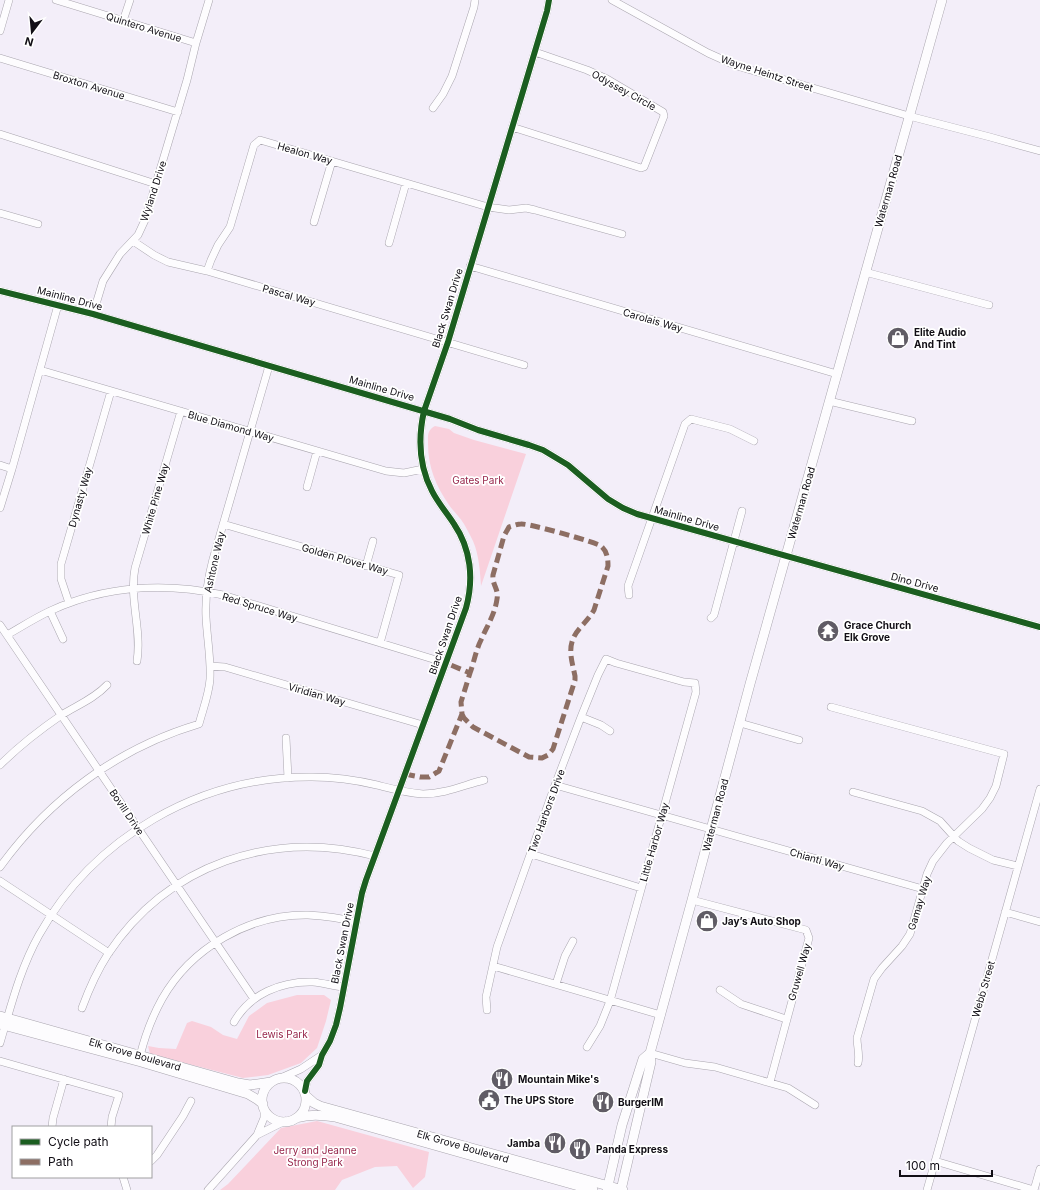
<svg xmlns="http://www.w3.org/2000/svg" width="1040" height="1190" font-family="Inter,sans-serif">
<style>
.park{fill:#f9d0dc}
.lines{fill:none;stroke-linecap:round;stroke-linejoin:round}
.minor-casing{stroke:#a9a5ae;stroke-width:8}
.major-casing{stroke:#a9a5ae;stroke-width:10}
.minor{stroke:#fdfcfe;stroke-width:7}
.major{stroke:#fdfcfe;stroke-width:9}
.quiet{stroke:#8d6e63;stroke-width:5;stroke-dasharray:10 5;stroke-linecap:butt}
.cycleway-casing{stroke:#fff;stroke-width:8}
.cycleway{stroke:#1b5e20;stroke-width:6}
.labels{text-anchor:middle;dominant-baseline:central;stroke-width:3.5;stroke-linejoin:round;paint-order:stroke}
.street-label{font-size:10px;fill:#110e15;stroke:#fff}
.poi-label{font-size:10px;font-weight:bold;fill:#110e15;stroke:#fff;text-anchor:start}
.park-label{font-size:10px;fill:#97264b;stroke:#fff}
</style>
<rect width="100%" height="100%" fill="#f3eef9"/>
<path class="park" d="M435,426L449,429L454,433L474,440L526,454L481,586C480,571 479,555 473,541C470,535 467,529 464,524C460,517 453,511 449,505C436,486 428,467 428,444C428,436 427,430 435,426Z
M297,995H324L331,1000L326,1021L317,1048L301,1063L268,1075L243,1078L150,1054L148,1046L159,1048L176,1049L187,1023L192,1021L211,1027L223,1035L237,1039L249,1016L267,1003Z
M317,1121L429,1152L425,1177L413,1188L397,1166L375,1167L342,1180L335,1190H220L228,1184L281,1128Z"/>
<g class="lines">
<g class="minor-casing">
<path id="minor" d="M56,0L196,43L187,80L145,220L138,235L120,254L103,281L93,314
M612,0L708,53L737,66L909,116L990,137L1040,151
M123,21L130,0
M0,31L9,0
M196,43L209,0
M0,58L178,112
M433,108L443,94L452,76L474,7L475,0
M512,127L641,168L644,167L664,116L663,112L607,79L587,70L535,52
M0,134L156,184
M0,213L38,224
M314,222L332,161
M133,241L154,255L168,262L207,271L524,365
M389,243L406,183
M470,266L837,374
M207,271L211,260L218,245L230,227L254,145L260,140L488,207L509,210L526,208L535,210L622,234
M865,272L989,305
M0,291L93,314L450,419L478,430L529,445L543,450L568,465L608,499L623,508L637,514L1040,627
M40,370L386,471L404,473L423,469
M829,401L912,421
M0,465L12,469
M307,487L317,451
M0,508L12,469L58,305
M223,524L399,575L380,643
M366,566L373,541
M629,595L628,586L685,424L691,419L730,429L754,441
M69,603L61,579V564L111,391
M50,611L63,639
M711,618L714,615L742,511
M0,625L254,999
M7,635C21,627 35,618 50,611C104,586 164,582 223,595L446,663
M137,661C142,630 129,599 135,568L181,411
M210,666L225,667L423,725
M831,707L1004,754L996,786L990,798L982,809L947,843L933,861L927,874L910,934L902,946L882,968L874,979L857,1038C857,1046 860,1055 858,1063
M581,717L601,725L610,731
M740,723L799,740
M286,738L288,778
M0,765C19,746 41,729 63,714C78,705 95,698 107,685
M555,785L923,889
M853,792L922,811L940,821L958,841L969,848L993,860L1018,866
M531,854L641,888
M0,867C49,799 118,748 199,724C203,709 209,694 210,679C211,658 207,638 206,617C205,597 208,578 213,559L269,366
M0,881L109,953
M692,900L806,930L809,938L770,1082
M1005,912L1040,922
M493,966L661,1015
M556,984L565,956L573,941
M720,990L741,1004L786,1019
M82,1008C89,989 97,971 108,954C168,864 272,829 375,856
M487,1010L486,997L497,947L555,785L581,717L598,675L606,659L616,663L684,682L695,683L696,692L610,1001L600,1026L587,1047
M234,1022C250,994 281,981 313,982C323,983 334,986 344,987
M0,1043C11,1006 20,969 39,935C94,837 200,776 312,777C334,777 356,780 377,785C393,789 407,793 423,794C445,794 464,785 484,780
M650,1053L685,1063L715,1067L788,1088L815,1105
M140,1056C145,1036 152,1017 162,999C191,948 249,914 308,915C324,916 340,918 356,922
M0,1061L119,1095L112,1117L111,1127
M283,1077L301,1069L322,1055
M305,1091L307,1081L319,1065L322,1055L330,1041L336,1025L340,1008L362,893L366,880L466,608C474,579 471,549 454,524C447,513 438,503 432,491C419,466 418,438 424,411L448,342L547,11L549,0
M52,1127L53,1118L64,1079
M257,1135L285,1121
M151,1161L157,1155L183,1116L191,1101
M935,1161L1034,1190
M123,1177L127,1190
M208,1190L257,1135L264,1118V1108
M927,1190L1040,789
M1034,1190L1040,1169"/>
</g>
<g class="major-casing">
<path id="major" d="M0,1016L238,1083L250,1085L271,1082
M0,1024L141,1062L248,1094L258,1100L263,1104
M262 1100a22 22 0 1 1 44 0a22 22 0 1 1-44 0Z
M306,1096L314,1103L320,1106L623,1190
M296,1118C310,1114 321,1115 335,1117L593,1190
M607,1190L622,1125L643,1059L650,1053
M621,1190L651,1062L650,1053L692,900L750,684L942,0"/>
</g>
<use href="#minor" class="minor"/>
<use href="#major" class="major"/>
<path class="quiet" d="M462,714L464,718L473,727L529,757L542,758L548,755L553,749L575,680V676C571,657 566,644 580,628C585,622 590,617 594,610L608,566C608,558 607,551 601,546C595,542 528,523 521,524C517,524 513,526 509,527L504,536L493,575C492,585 499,589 497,599C495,614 487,626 481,640C476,650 474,662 470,673
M405,774L420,777H429L439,771L462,714L461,702L470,673L446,663"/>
<g class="cycleway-casing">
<path id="cycleway" d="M0,291L93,314L450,419L478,430L529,445L543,450L568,465L608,499L623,508L637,514L1040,627
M305,1091L307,1081L319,1065L322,1055L330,1041L336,1025L340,1008L362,893L366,880L466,608C474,579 471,549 454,524C447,513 438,503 432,491C419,466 418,438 424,411L448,342L547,11L549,0"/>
</g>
<use href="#cycleway" class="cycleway"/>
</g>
<defs>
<g id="shop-disc" transform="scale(1.15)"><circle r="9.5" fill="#605c65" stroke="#fff"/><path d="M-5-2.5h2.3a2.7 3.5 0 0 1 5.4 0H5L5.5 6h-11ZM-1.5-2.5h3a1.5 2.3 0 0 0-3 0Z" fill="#fff"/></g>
<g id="temple-disc" transform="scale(1.15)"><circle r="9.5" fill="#605c65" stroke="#fff"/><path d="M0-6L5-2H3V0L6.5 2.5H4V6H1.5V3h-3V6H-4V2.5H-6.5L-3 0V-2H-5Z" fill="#fff"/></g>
<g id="restaurant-disc" transform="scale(1.15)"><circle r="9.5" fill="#605c65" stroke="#fff"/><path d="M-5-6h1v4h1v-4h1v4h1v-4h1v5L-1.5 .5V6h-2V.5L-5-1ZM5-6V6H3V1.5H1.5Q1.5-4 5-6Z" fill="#fff"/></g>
<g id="civic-disc" transform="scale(1.15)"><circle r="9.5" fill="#605c65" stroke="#fff"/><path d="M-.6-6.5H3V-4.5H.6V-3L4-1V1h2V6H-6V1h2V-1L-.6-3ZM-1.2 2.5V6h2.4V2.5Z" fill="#fff"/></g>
</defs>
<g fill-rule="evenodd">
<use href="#shop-disc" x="898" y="338"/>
<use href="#temple-disc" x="828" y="631"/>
<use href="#shop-disc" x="707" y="921"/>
<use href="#restaurant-disc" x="502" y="1079"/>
<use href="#civic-disc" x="489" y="1100"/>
<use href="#restaurant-disc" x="603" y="1102"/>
<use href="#restaurant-disc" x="555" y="1143"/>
<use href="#restaurant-disc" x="580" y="1149"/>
</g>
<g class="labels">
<g class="street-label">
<text transform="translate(144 27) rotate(17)">Quintero Avenue</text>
<text transform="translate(767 73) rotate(18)">Wayne Heintz Street</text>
<text transform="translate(89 85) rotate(17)">Broxton Avenue</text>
<text transform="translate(624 90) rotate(29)">Odyssey Circle</text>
<text transform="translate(305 153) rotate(16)">Healon Way</text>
<text transform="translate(153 191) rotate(-72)">Wyland Drive</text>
<text transform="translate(888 191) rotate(-74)">Waterman Road</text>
<text transform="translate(289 295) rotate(16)">Pascal Way</text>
<text transform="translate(70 298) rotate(15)">Mainline Drive</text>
<text transform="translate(447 308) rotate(-73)">Black Swan Drive</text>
<text transform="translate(653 320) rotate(16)">Carolais Way</text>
<text transform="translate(382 388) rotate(16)">Mainline Drive</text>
<text transform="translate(231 426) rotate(16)">Blue Diamond Way</text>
<text transform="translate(80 497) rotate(-74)">Dynasty Way</text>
<text transform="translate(155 499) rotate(-74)">White Pine Way</text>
<text transform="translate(801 503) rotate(-74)">Waterman Road</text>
<text transform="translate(687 518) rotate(16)">Mainline Drive</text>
<text transform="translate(345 559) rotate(16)">Golden Plover Way</text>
<text transform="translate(214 562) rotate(-77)">Ashtone Way</text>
<text transform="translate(915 582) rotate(15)">Dino Drive</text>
<text transform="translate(260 607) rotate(17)">Red Spruce Way</text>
<text transform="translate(445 635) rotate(-71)">Black Swan Drive</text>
<text transform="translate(317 694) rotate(16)">Viridian Way</text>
<text transform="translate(546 811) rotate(-70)">Two Harbors Drive</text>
<text transform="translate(127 812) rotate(56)">Bovill Drive</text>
<text transform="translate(715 815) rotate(-75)">Waterman Road</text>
<text transform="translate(654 842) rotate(-74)">Little Harbor Way</text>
<text transform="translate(817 859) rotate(16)">Chianti Way</text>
<text transform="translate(919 903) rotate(-73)">Gamay Way</text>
<text transform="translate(342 943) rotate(-79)">Black Swan Drive</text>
<text transform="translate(799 972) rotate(-74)">Gruwell Way</text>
<text transform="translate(983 989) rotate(-74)">Webb Street</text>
<text transform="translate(135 1054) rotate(16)">Elk Grove Boulevard</text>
<text transform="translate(463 1146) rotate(16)">Elk Grove Boulevard</text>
</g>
<g class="poi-label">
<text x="914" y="332">Elite Audio<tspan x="914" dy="12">And Tint</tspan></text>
<text x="844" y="625">Grace Church<tspan x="844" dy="12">Elk Grove</tspan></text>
<text x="722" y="921">Jay’s Auto Shop</text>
<text x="518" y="1079">Mountain Mike's</text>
<text x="504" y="1100">The UPS Store</text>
<text x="618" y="1102">BurgerIM</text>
<text x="540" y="1143" text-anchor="end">Jamba</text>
<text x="596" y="1149">Panda Express</text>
</g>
<g class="park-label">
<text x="478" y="480">Gates Park</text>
<text x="282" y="1034">Lewis Park</text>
<text x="315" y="1150">Jerry and Jeanne<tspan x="315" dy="12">Strong Park</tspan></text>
</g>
</g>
<rect x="12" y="1126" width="140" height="52" fill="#ffffff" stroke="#a09fa1"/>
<rect x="20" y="1139" width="20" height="6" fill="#1b5e20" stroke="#a09fa1"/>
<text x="48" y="1146" font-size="12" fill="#110e15">Cycle path</text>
<rect x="20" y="1159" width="20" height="6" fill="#8d6e63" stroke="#a09fa1"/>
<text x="48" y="1166" font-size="12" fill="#110e15">Path</text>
<g transform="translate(32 32) rotate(196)" stroke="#ffffff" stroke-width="3" paint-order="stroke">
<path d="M0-3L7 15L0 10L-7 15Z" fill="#110e15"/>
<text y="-6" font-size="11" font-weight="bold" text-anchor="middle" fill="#110e15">N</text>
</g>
<path d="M900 1170v6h92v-6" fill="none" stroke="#110e15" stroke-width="2"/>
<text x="906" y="1170" font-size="12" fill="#110e15" stroke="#ffffff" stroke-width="3" paint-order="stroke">100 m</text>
</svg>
